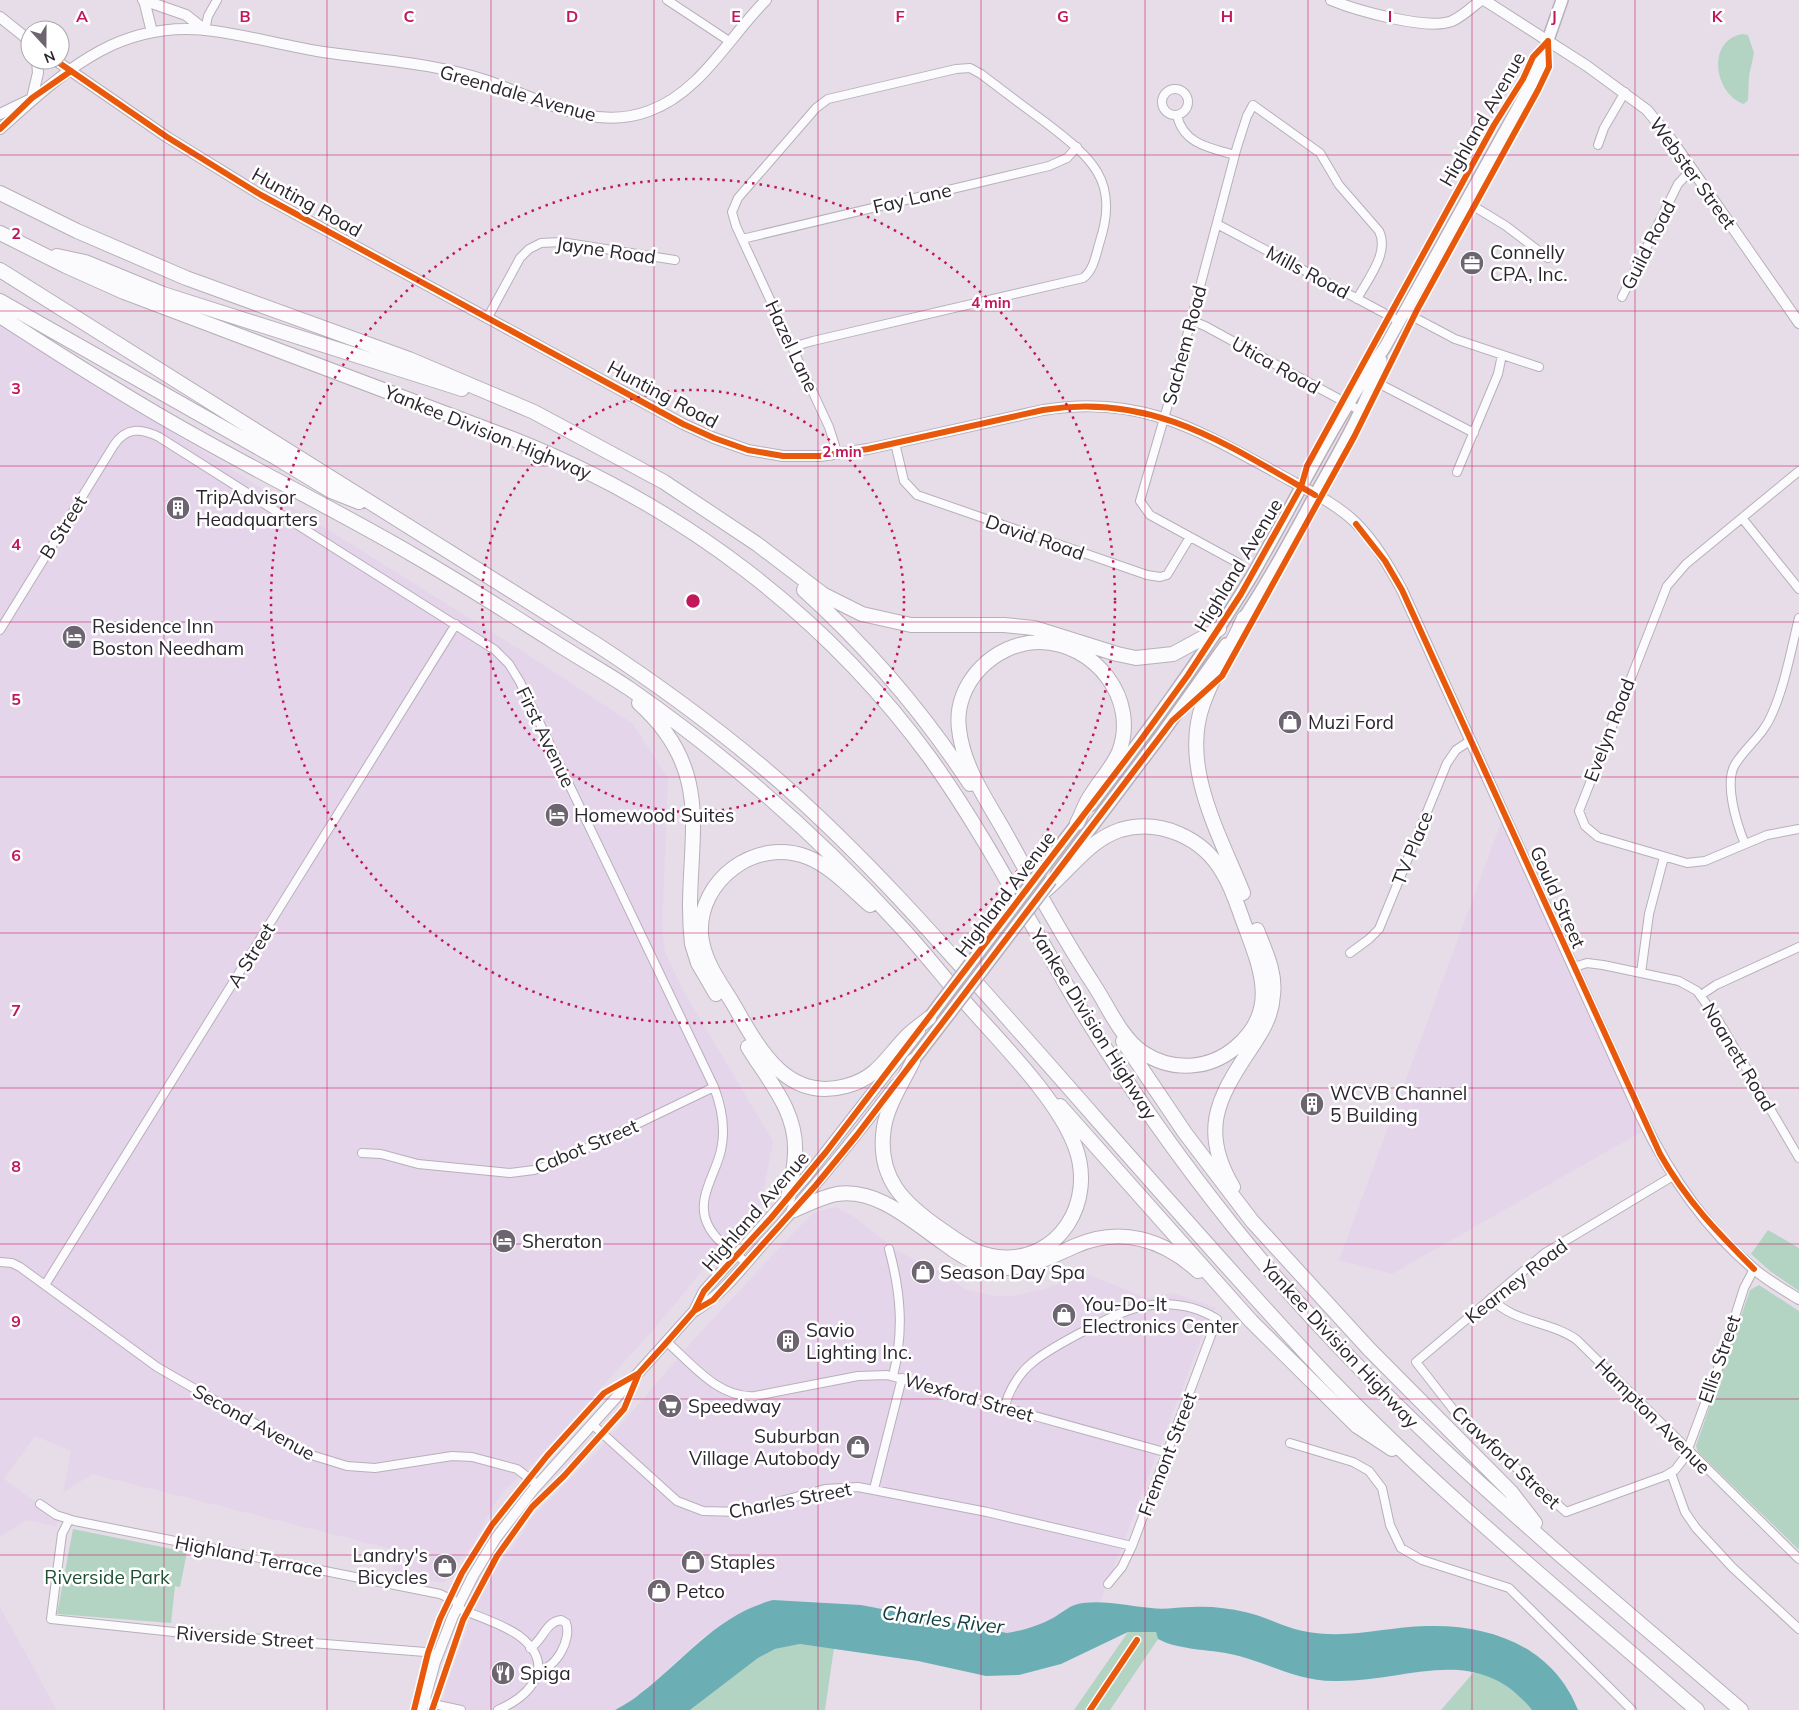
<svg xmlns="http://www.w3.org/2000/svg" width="1799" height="1710" font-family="Mulish,sans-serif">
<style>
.built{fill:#e5d5eb}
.green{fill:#b3d4c2}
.water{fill:#6bafb5}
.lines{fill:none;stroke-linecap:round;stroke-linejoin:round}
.street-casing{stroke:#b7b0ba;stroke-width:10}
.secondary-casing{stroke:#b7b0ba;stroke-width:12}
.primary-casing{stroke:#b7b0ba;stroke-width:14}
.highway-casing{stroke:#b7b0ba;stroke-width:16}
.street{stroke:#fbfafc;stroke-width:8}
.secondary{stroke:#fbfafc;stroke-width:10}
.primary{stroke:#fbfafc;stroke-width:11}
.highway{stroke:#fbfafc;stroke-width:14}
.primary-bridge-casing{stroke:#b7b0ba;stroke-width:14;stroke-linecap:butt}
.primary-bridge{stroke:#fbfafc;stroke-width:11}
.cycleway-casing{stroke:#fff;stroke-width:9}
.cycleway{stroke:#e8590c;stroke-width:6}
.grid{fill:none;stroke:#c2185b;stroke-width:1;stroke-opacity:0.55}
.ring{fill:none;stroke:#c2185b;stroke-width:2.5;stroke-dasharray:2.5 5}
.labels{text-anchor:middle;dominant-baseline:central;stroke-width:5;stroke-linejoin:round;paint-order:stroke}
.street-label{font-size:19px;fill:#2b252e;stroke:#fff}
.poi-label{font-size:19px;fill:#2b252e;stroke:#fff;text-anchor:start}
.park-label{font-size:19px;fill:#1e5033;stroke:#fff}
.water-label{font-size:20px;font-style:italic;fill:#113e40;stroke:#fff}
.grid-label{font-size:16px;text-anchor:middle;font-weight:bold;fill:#c2185b;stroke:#fff;stroke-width:5;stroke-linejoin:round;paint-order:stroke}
.centre{fill:#c2185b;stroke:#fff;stroke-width:2.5}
.ring-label{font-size:15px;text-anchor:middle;font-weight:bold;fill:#c2185b;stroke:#fff;stroke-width:5;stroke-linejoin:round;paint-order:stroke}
</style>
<rect width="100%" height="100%" fill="#e6dde9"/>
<path class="built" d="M0,325L519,649L633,724L668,778L662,930L665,952L684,992L773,1141L761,1204L712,1259L654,1329L536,1460L503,1492L494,1505L473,1545L462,1557L444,1583L392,1575L396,1550L92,1474L63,1493L71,1451L35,1436L4,1479L59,1519L56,1526L26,1520L0,1537Z
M1502,820L1643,1131L1392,1274L1339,1260Z
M835,1207L853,1216L896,1250L942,1273L965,1289L994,1296H1011L1045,1289L1085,1273L1146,1298L1173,1293L1216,1308L1208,1321L1100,1603H1081L1062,1610L1055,1617L1029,1629L1007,1633L861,1605L773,1600L758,1604L704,1636L641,1694L615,1710H441L447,1683L475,1608L496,1568L522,1534L530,1519L600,1449L696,1337L798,1228L813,1213Z
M0,1607L57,1710H0Z"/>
<path class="green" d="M1742,34L1748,35L1754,53L1749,76L1748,100L1744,104C1714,94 1706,41 1742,34Z
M1768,1230L1799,1248V1291L1770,1271L1751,1254Z
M1759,1285L1799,1311V1550L1698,1452L1696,1446L1750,1290Z
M73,1529L187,1552L180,1587L175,1586L171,1623L57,1614Z
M1133,1630L1156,1632L1158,1639L1110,1710H1074L1128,1632Z
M800,1644L834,1648L825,1710H690L758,1658L775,1649Z
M1474,1672C1498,1677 1516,1691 1532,1710H1441Z"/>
<path class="water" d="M773,1600L861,1605L1007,1633C1024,1630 1038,1626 1053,1618C1063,1612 1071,1604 1083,1603C1107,1600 1128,1606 1151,1608C1164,1610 1179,1607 1192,1607C1210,1606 1228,1608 1245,1612C1265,1616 1283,1627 1303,1631C1348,1640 1383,1627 1427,1626C1491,1624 1553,1647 1578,1710H1532C1475,1640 1407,1683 1334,1681C1299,1681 1272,1665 1239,1656C1214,1649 1180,1651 1158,1639L1156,1632H1128L1061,1664L1019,1675L986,1676L918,1661L800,1644L775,1649L758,1658L690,1710H615C624,1705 633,1700 641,1693C684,1660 718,1614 773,1600Z"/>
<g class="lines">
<g class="street-casing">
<path id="street" d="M667,0L729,41
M205,30L208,16L217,0
M1162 102a13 13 0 1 1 26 0a13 13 0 1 1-26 0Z
M1177,115C1183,144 1210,148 1235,155
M1598,145L1604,128L1625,92
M1465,201L1506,226L1548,258
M1217,224L1399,321
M742,239L1049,166L1067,158L1077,147
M1622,297L1678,184L1692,169
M1404,312L1455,339L1539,367
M488,317L520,258L529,249L541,243L561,242L675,260
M1190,320L1205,326L1361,411
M792,347L813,341L1083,278C1094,270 1096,254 1100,241C1120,179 1090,157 1045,122C1023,106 1002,90 981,74L970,68L956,69L828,99L816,108L738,198L732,212L736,226L829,427L838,455
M1374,381L1474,433
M895,443L904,481L917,495L1147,575L1160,577L1167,575L1190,537
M1799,471L1686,564L1667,586L1579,811L1585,826L1598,837L1687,863L1705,861L1767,835L1799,829
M1457,472L1498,374L1502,355
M1742,518L1799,589
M1238,563L1150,515L1140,501L1176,377L1237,147L1247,116L1253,105L1320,153L1339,185L1379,231C1390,253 1367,280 1357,299
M0,630L114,445C126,427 141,428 159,437L495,650L509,664L520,682L714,1087C722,1108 726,1128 721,1150C716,1174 696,1198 707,1223C714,1240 733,1252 747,1263
M1745,844C1737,825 1723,781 1736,763C1748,745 1764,734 1772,714C1785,685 1791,650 1799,618
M1350,953L1369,939L1379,929L1447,763L1456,750L1471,740
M1574,967L1587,963L1603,965L1679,981L1697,991L1718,1020L1799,1158
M1641,973L1649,914L1664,857
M1701,995L1716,985L1799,947
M362,1153L381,1154L418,1164L510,1173L534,1170L558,1162L714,1087
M1673,1176L1545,1253L1416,1362L1459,1417L1566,1512L1665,1476L1675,1470L1685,1457L1720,1363L1744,1288L1754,1269
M889,1249C901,1293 904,1332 893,1376
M0,1262L12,1263L20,1267L157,1367L308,1454L347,1466L375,1468L452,1456L472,1457L517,1469L538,1485
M45,1285L456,624
M1491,1298C1513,1323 1551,1321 1577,1340L1799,1559
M667,1342C692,1364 719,1399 755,1396L858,1376L887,1375L1168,1453
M1005,1407C1008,1391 1020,1372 1033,1362C1051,1347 1117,1312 1139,1307C1167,1301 1193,1304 1217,1319L1132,1546L1122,1567L1108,1584
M593,1425L677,1501L703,1511L741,1512L825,1489L858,1487L987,1512L1132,1546
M1290,1443L1353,1462L1369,1471L1382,1488L1390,1525L1401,1548L1422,1560L1509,1588L1632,1710
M1671,1473L1685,1512L1696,1528L1732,1567L1799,1629
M874,1489L902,1378
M40,1504L56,1515L75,1521L440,1594L459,1603
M69,1520L62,1534L51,1619L174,1632L425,1652L438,1655
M457,1608C477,1616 500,1623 518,1635C558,1664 532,1695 498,1710
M530,1648C543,1641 545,1622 561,1620L566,1623C572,1639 556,1669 538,1670
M424,1702L461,1710"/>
</g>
<g class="secondary-casing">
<path id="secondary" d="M143,0L186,15L205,30
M144,0L152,32
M1331,0C1355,10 1428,31 1452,21C1463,16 1472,7 1481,0
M1484,0L1587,66L1647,110L1673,142L1799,323
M0,17L30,41
M55,60L167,137L261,195L683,424L714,438L748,450L783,456H820L868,449L1043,410C1138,394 1195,428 1275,472C1301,487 1333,501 1355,522C1375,542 1389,566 1402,590L1641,1116C1669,1175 1704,1227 1754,1269C1768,1281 1784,1290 1799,1299
M32,98L38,73L37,60
M0,114L29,100
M0,129C65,71 119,18 214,31C250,36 286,46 323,52C378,60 436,63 488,81C540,99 593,132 649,111C700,93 729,37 766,0
M695,1311C723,1294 742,1268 763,1244C810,1193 853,1140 895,1085
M422,1710L435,1662L453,1616L473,1576L496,1538L533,1490L694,1311L704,1291L806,1177L920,1031"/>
</g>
<g class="primary-casing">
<path id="primary" d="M1239,625C1269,581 1294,533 1320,486C1343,445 1366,405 1381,360
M1091,805C1147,732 1202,658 1250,579C1295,502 1334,420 1385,347L1535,77L1562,0
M1042,869L1081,818
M1057,873L1162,734L1226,644
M929,1018L941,1002
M913,1061L950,1013"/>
</g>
<g class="highway-casing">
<path id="highway" d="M0,193L77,231L186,278L409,359L534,412L664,482L757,544L824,595L862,614L911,625H1004L1034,628L1117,654L1136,658L1173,654L1219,629
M0,233L66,266L124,292L513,439C678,504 825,614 930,758C986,836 1029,922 1078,1005C1125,1082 1177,1156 1233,1226C1380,1410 1564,1557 1741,1710
M57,256L85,262L163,294L462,389
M0,270L596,644C663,688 727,735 787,788C868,860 939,941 1011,1022C1112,1136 1211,1251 1314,1362C1432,1488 1568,1597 1697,1710
M0,301L275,457L331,491L359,502
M0,316C63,357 127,398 192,434C266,476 342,513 415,556C462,583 507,612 553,641C579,658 605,672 630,689C729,758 820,838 901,927C924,952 944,978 966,1003C1000,1042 1057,1098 1075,1146C1096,1201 1060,1263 998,1257C976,1255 959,1242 942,1230C904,1204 876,1178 884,1127C888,1104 903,1082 913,1061
M804,590C867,647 923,712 970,784
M639,703C723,779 681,849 692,944L698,963L716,994
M1042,893C1069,872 1087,841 1120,830C1160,818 1203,838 1223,873C1233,889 1238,908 1245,926C1261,969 1279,1011 1236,1047C1209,1070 1172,1072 1142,1052C1120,1036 1109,1008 1094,985C1060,934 1032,880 1002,827C984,796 963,765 959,729C953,683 995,642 1040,642C1095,643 1139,699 1119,752C1112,768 1100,780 1091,795C1085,803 1082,814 1077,823
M1243,893C1220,835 1180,767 1203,704C1213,674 1232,647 1244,618
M870,905C851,889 831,866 807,857C756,837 698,880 701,934C703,960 719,981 732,1002C757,1045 785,1103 846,1086C877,1078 886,1058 906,1037C913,1030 922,1024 929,1018
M1123,1041L1185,1133L1252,1221L1369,1349L1511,1492L1535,1523
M748,1047C768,1080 797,1111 795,1152C795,1167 791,1183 788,1198
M1060,1106L1251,1321L1357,1426L1392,1449
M1233,1187C1200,1132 1217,1099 1249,1051C1261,1033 1272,1017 1273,995C1276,972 1265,951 1257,930
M794,1210C808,1204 822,1197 837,1194C878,1188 913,1222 945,1244C959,1255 974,1264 992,1267C1023,1272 1048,1258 1075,1246C1120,1226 1163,1239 1198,1271"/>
</g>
<use href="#street" class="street"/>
<use href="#secondary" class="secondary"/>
<use href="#primary" class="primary"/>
<use href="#highway" class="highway"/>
<g class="primary-bridge-casing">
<path id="primary-bridge" d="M941,1002L1042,869
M950,1013L1051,880"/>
</g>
<use href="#primary-bridge" class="primary-bridge"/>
<g class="cycleway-casing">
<path id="cycleway" d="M55,60L167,137L261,195L683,424L714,438L748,450L783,456H820L868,449L1043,410C1152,392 1226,444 1315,495
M0,129L32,98L71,71
M1356,524L1385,561L1402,590L1660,1154C1686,1200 1717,1232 1754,1269
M694,1311L713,1300L816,1185L857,1135L1172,721L1222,676L1354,437L1417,310L1538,90L1549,67L1548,41
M414,1710L428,1653L440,1619L462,1573L492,1525L547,1456L604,1393L639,1373L667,1342L694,1311L704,1291L771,1218L826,1152L1140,741L1188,675L1241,594L1301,487L1307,466L1494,125L1523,79L1533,57L1548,41
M432,1710L463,1620L497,1556L532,1507L564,1476L624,1409L639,1373
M1090,1710L1137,1640"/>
</g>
<use href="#cycleway" class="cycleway"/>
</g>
<path class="grid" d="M164,0V1710M327,0V1710M491,0V1710M654,0V1710M818,0V1710M981,0V1710M1145,0V1710M1308,0V1710M1472,0V1710M1635,0V1710M0,155H1799M0,311H1799M0,466H1799M0,622H1799M0,777H1799M0,933H1799M0,1088H1799M0,1244H1799M0,1399H1799M0,1555H1799"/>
<g class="ring">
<circle cx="693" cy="601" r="211"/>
<circle cx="693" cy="601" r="422"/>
</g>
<defs>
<g id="office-disc" transform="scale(1.25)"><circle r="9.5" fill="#6c656f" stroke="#fff"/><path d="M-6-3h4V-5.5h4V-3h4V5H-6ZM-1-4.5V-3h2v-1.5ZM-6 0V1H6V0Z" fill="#fff"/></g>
<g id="building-disc" transform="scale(1.25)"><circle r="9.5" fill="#6c656f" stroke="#fff"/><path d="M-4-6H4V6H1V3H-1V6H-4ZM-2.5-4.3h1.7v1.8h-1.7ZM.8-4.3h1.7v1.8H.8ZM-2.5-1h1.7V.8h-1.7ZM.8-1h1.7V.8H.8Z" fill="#fff"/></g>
<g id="hotel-disc" transform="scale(1.25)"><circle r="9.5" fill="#6c656f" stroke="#fff"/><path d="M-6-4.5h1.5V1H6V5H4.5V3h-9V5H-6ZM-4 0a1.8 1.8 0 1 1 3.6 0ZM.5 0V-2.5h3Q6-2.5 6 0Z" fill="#fff"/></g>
<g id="shop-disc" transform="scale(1.25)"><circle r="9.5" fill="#6c656f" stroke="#fff"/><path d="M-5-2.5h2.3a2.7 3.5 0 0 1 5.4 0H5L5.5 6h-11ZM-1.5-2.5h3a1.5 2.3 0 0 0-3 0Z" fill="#fff"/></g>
<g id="supermarket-disc" transform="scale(1.25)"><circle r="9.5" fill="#6c656f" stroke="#fff"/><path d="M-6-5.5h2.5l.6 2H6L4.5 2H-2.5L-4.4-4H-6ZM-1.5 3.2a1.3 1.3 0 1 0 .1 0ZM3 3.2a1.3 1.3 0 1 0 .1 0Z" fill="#fff"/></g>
<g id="restaurant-disc" transform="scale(1.25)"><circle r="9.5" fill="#6c656f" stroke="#fff"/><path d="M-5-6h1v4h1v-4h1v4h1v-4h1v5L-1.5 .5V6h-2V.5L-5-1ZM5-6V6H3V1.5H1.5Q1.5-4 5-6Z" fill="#fff"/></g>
</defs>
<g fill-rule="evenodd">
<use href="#office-disc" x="1472" y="263"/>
<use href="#building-disc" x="178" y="508"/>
<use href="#hotel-disc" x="74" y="637"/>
<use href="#shop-disc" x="1290" y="722"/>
<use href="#hotel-disc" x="557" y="815"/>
<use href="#building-disc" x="1312" y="1104"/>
<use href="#hotel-disc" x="504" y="1241"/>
<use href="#shop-disc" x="923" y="1272"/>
<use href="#shop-disc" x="1064" y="1315"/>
<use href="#building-disc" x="788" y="1341"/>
<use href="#supermarket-disc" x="670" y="1406"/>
<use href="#shop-disc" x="858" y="1447"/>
<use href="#shop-disc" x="693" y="1562"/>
<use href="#shop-disc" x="445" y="1566"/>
<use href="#shop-disc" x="659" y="1591"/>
<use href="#restaurant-disc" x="503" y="1673"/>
</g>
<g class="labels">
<g class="street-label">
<text transform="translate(518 93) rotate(16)">Greendale Avenue</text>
<text transform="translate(1482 119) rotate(-60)">Highland Avenue</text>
<text transform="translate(1693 173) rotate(54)">Webster Street</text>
<text transform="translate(912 198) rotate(-13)">Fay Lane</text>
<text transform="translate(307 202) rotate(29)">Hunting Road</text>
<text transform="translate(1648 245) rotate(-63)">Guild Road</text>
<text transform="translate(606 250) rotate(8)">Jayne Road</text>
<text transform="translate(1308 272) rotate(28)">Mills Road</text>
<text transform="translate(1184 345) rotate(-75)">Sachem Road</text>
<text transform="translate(792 346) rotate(65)">Hazel Lane</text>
<text transform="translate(1276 365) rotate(29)">Utica Road</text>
<text transform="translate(663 394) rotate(28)">Hunting Road</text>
<text transform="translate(488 432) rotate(22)">Yankee Division Highway</text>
<text transform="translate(63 527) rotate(-58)">B Street</text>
<text transform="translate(1035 537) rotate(19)">David Road</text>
<text transform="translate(1238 565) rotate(-59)">Highland Avenue</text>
<text transform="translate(1609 730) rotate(-69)">Evelyn Road</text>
<text transform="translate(546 737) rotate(64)">First Avenue</text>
<text transform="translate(1412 848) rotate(-68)">TV Place</text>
<text transform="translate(1005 894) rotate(-53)">Highland Avenue</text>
<text transform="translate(1558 897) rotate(66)">Gould Street</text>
<text transform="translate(251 955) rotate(-58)">A Street</text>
<text transform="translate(1094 1024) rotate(58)">Yankee Division Highway</text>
<text transform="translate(1739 1057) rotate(59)">Noanett Road</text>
<text transform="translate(586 1146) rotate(-23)">Cabot Street</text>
<text transform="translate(755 1211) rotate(-49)">Highland Avenue</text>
<text transform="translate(1516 1281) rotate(-38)">Kearney Road</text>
<text transform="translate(1340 1344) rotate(47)">Yankee Division Highway</text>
<text transform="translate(1719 1359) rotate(-71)">Ellis Street</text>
<text transform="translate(969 1397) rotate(16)">Wexford Street</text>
<text transform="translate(1653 1416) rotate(45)">Hampton Avenue</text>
<text transform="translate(254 1422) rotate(29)">Second Avenue</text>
<text transform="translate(1167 1454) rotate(-69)">Fremont Street</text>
<text transform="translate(1506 1457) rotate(43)">Crawford Street</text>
<text transform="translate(790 1500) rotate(-11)">Charles Street</text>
<text transform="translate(249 1556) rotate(11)">Highland Terrace</text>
<text transform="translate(245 1637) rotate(4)">Riverside Street</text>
</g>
<g class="poi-label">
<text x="1490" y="252">Connelly<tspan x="1490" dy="22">CPA, Inc.</tspan></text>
<text x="196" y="497">TripAdvisor<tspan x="196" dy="22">Headquarters</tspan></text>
<text x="92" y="626">Residence Inn<tspan x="92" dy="22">Boston Needham</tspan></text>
<text x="1308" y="722">Muzi Ford</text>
<text x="574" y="815">Homewood Suites</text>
<text x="1330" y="1093">WCVB Channel<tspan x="1330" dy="22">5 Building</tspan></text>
<text x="522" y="1241">Sheraton</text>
<text x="940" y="1272">Season Day Spa</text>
<text x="1082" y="1304">You-Do-It<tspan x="1082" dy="22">Electronics Center</tspan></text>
<text x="806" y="1330">Savio<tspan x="806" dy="22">Lighting Inc.</tspan></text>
<text x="688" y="1406">Speedway</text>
<text x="840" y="1436" text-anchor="end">Suburban<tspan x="840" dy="22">Village Autobody</tspan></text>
<text x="428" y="1555" text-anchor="end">Landry's<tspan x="428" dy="22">Bicycles</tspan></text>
<text x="710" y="1562">Staples</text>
<text x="676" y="1591">Petco</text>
<text x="520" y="1673">Spiga</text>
</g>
<g class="park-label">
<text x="107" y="1577">Riverside Park</text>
</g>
<g class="water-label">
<text transform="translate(943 1619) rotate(7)">Charles River</text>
</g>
</g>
<g class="grid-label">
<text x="82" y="22">A</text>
<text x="245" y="22">B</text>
<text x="409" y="22">C</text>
<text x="572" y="22">D</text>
<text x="736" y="22">E</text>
<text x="900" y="22">F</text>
<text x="1063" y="22">G</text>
<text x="1227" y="22">H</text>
<text x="1390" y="22">I</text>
<text x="1554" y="22">J</text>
<text x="1717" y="22">K</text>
<text x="16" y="239">2</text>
<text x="16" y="394">3</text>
<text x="16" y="550">4</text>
<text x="16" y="705">5</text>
<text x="16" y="861">6</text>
<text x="16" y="1016">7</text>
<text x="16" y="1172">8</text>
<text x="16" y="1327">9</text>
</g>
<circle cx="693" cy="601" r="8" class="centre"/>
<g class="ring-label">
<text x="991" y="308">4 min</text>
<text x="842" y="457">2 min</text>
</g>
<g transform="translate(45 45) rotate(159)"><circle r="24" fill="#ffffff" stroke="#aaa8ab"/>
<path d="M0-4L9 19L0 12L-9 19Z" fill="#6c656f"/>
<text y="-8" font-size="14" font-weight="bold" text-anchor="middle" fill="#2b252e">N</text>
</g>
</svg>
